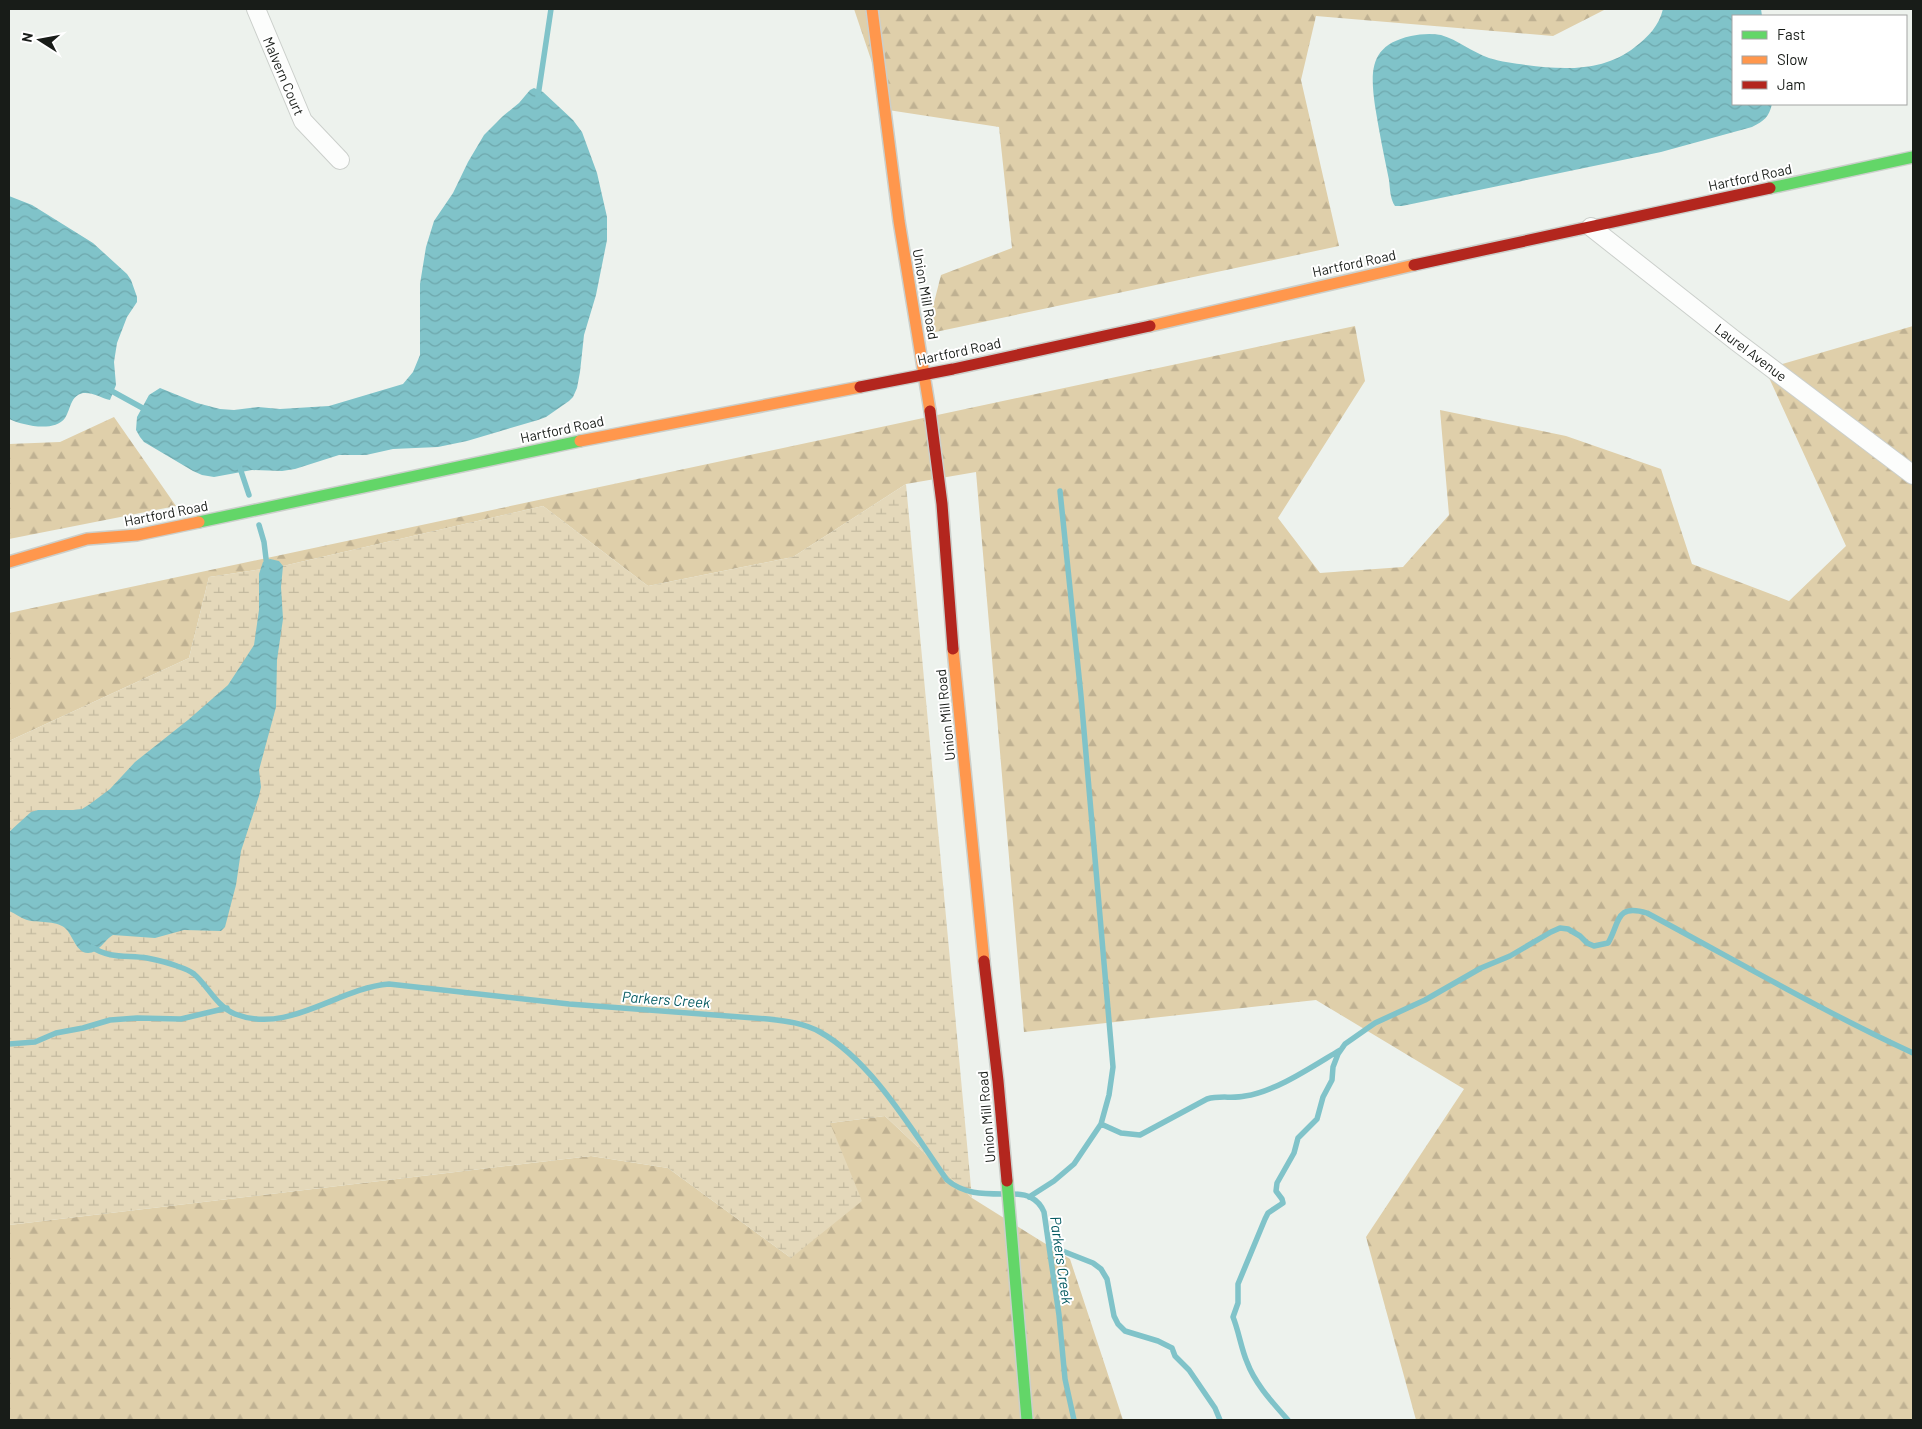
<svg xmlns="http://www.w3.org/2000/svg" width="1922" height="1429" font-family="Barlow,sans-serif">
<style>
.forest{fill:url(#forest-firs)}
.wetland{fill:url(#wetland-marsh)}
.water{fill:url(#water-waves)}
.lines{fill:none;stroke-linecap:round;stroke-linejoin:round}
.stream{stroke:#80c3c9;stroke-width:5.5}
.street-casing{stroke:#cbcfcb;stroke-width:20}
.fast-casing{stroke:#cbcfcb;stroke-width:14}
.slow-casing{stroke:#cbcfcb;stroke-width:14}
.jam-casing{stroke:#cbcfcb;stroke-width:14}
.street{stroke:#fcfdfc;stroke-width:18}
.fast{stroke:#63d668;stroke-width:11}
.slow{stroke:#ff974d;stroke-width:11}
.jam{stroke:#b3261e;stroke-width:11}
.labels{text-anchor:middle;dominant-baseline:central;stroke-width:4;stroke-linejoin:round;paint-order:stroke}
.street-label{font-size:14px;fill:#181c18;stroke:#fff}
.water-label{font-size:15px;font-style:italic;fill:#045a61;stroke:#fff}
</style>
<defs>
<pattern id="forest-firs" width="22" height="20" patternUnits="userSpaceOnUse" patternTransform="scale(1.25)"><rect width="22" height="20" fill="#dfcfaa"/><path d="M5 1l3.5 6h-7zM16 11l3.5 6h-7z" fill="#bfb192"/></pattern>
<pattern id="wetland-marsh" width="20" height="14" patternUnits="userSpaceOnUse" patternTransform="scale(1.25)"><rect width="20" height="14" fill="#e4d8ba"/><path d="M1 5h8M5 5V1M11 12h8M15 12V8" fill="none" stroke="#c3b99f"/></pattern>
<pattern id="water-waves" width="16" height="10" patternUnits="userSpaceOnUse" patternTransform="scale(1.25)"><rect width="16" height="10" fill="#80c3c9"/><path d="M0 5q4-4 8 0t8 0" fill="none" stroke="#6ea7ac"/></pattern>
</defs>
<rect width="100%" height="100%" fill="#edf2ed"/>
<path class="forest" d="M854,9H1606L1553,36L1316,16L1301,80L1339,246L926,334L941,275L1012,248L999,127L888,110Z
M1355,326L1365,381L1278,518L1320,573L1403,567L1449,515L1440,410L1566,436L1661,469L1692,564L1789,601L1846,546L1765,369L1913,326V1420H1416L1366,1237L1464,1089L1316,1000L1024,1032L976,472L906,484L793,557L648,586L543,506L283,566L209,577L189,658L9,741V613Z
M114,417L176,506L9,539V444L60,442Z
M885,1116L972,1198L1070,1259L1123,1420H9V1225L591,1156L668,1168L791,1258L830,1123Z"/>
<path class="wetland" d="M906,484L972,1198L885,1116L830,1123L862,1201L791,1258L668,1168L591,1156L9,1225V741L189,658L209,577L283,566L543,506L648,586L793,557Z"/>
<path class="water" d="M1663,9H1761L1762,16H1733V104H1772C1769,117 1764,121 1752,127L1661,152L1402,206H1395C1390,199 1390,188 1389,180C1384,156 1379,131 1375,106C1370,70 1370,45 1411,36C1420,34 1431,33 1441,35C1458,40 1472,52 1489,58C1501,62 1514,63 1526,65C1563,70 1604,72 1635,47C1648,37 1659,26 1663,9Z
M534,88L543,92L573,120L582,132L597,173L607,217V240L596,295L584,335L580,372L577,388L573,397L569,401L546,417L538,420L467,441L438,447L393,449L366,455H339L295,469L282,471L252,470L214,477L202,475L193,471L144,442L140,437L136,430L137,417L149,395L160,388L197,403L220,409L234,410L258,407L280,409L329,406L403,384L413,372L420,355V284L426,247L434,221L453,193L468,162L484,135L503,116L519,103L530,90Z
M9,196L32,205L93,243L127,274L131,280L137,297V302L127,317L117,343L114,362L116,385L110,400C101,398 93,392 83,393C70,396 71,409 65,418C54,433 22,425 9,419Z
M270,559L279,561L283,566L281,587L283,619L277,660L276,707L259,770L261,787L259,796L241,851L236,885L225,927L221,931L184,930L155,938L113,935C104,940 99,953 88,953C76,953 73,935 65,928C55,920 38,923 27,920C20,918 15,913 9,911V832L31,812L38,810H73L82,809L90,804L110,789L135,762L188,720L228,685L254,645L259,610V574L263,562Z"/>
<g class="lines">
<path class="stream" d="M538,96L551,9
M108,389L148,411
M239,465L249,495
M259,525L264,542L267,567
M92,947C109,959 128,955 147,958C157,960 167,962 177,966C183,968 189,970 194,974C208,986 217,1007 235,1014C289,1035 337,988 389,984L569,1004L768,1019C786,1021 804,1023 820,1032C872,1061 913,1132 947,1180C964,1194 982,1194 1003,1194
M9,1044L35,1042L56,1033L83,1028L110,1020L137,1018L181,1019L227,1008
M1101,1124L1121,1133L1140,1135L1207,1099C1221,1095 1232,1099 1245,1096C1275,1092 1313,1066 1340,1050
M1012,1194C1027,1194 1038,1198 1044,1212L1059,1315L1065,1379L1074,1420
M1029,1197L1054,1181L1074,1164L1101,1124L1109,1095L1113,1067L1081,696L1060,491
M1050,1242L1060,1250L1093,1263L1101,1269L1107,1279L1114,1316L1118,1324L1125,1331L1158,1341L1172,1348L1175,1356L1189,1370L1215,1408L1220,1420
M1288,1420C1273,1403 1255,1384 1247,1362C1241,1348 1239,1332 1233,1317L1238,1303V1284L1265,1219L1268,1213L1283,1203L1282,1199L1276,1191L1277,1183L1294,1153L1298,1138L1317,1119L1323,1097L1332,1080L1333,1067L1338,1054L1345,1044L1375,1023L1425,1000L1481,968L1510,956L1551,932L1560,928L1568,929L1580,936L1587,943L1594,946L1608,943C1620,923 1615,903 1647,913C1735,960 1822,1011 1913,1053"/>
<g class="street-casing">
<path id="street" d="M256,9L303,121L340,160
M1591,227L1737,342L1913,475"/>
</g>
<g class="fast-casing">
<path id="fast" d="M1770,188L1913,157
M199,522L580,441
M1007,1181L1027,1420"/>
</g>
<g class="slow-casing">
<path id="slow" d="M872,9L899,221L930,411
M1150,326L1414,265
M580,441L860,387
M9,562L87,539L137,535L199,522
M953,649L984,961"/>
</g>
<g class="jam-casing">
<path id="jam" d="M1414,265L1770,188
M860,387L953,369L1150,326
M930,411L942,504L953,649
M984,961L998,1081L1007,1181"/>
</g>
<use href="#street" class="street"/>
<use href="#fast" class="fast"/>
<use href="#slow" class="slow"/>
<use href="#jam" class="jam"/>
</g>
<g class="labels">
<g class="street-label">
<text transform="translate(284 76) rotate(67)">Malvern Court</text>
<text transform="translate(1750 177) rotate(-12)">Hartford Road</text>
<text transform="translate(1354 263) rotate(-12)">Hartford Road</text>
<text transform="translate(926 294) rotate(80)">Union Mill Road</text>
<text transform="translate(959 351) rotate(-12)">Hartford Road</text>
<text transform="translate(1751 352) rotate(37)">Laurel Avenue</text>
<text transform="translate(562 429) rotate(-12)">Hartford Road</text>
<text transform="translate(166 513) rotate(-11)">Hartford Road</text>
<text transform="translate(945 715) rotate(-96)">Union Mill Road</text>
<text transform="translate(986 1117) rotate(-95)">Union Mill Road</text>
</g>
<g class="water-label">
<text transform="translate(666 999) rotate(4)">Parkers Creek</text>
<text transform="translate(1062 1260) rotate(82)">Parkers Creek</text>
</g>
</g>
<rect width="1922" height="1429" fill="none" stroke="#181c18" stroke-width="20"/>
<rect x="1732" y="15" width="175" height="90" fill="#ffffff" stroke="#a3a4a3"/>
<rect x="1742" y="31" width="25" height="8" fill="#63d668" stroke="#a3a4a3"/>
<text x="1777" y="40" font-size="15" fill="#181c18">Fast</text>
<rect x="1742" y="56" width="25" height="8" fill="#ff974d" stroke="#a3a4a3"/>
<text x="1777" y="65" font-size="15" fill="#181c18">Slow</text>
<rect x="1742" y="81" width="25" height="8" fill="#b3261e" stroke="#a3a4a3"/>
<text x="1777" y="90" font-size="15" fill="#181c18">Jam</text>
<g transform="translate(40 40) rotate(281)" stroke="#ffffff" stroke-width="4" paint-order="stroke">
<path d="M0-4L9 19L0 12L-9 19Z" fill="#181c18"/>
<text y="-8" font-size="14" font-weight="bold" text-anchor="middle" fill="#181c18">N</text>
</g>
</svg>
